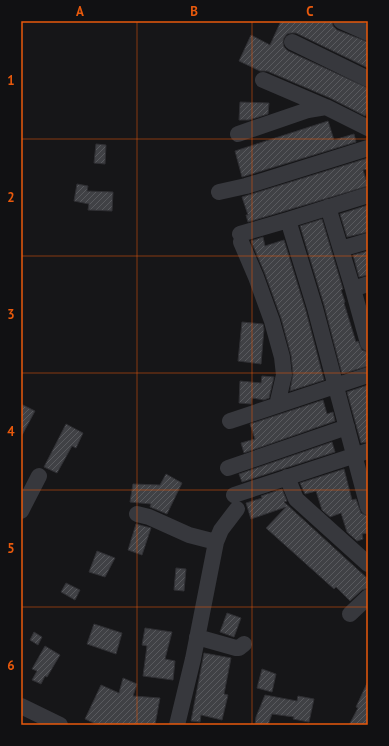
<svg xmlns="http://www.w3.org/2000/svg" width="389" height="746" font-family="'PT Sans',sans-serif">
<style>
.building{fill:url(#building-hatch);stroke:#303034}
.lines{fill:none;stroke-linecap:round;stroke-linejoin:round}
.minor{stroke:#37383d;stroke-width:16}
.grid{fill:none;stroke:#e8590c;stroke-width:1;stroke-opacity:0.55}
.neatline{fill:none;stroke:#e8590c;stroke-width:1.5}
.grid-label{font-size:13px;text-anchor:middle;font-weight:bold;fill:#e8590c}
</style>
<defs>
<pattern id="building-hatch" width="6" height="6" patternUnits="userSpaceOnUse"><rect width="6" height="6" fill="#404145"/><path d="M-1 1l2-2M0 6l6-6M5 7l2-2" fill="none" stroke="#595a5e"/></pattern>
</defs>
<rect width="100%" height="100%" fill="#161618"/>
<path class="building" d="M281,21H332L333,26L337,30L368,42V68L296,33H291L287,34L284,38L283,42L284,47L288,51L368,88V110L365,116L330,98L267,71H260L239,61L251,35L270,45Z
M240,102L269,103L268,114L249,120H239Z
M328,121L334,140L354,134L356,142L242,177L235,151Z
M96,144L106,145L105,164L94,163Z
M368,158V169L363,170L368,186L248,222L246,215H248L242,197Z
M77,184L88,186L87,191L113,192L112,211L88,210L89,204L74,201Z
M368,205V232L347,237L340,214Z
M322,219L343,289L341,290L345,302L344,303L356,342L358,341L362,350L368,352V366L342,374L324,305L300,226Z
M263,237L265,246L284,240L306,311L324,380L290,391L293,374L291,355L281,318L265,274L251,241Z
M368,251V275L359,277L353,255Z
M242,322L263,324L264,329L261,364L238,361Z
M262,376L274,377L269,398L264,400L252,398L251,404L239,403L240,381L261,383Z
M368,385V442L361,443L347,392Z
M323,400L327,414L333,412L335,421L244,453L241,443L255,439L250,424Z
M21,404L35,411L21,437Z
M66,424L83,433L76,448L72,446L57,473L44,467Z
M332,442L335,452L242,482L239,474Z
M344,469L352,500L356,499L361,513L368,516V533L362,534L363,539L357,541L347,532L341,513L330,517L322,510L316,491L305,494L300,483Z
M166,474L182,483L167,514L150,507L151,504L130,502L133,484L160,485Z
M282,489L287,501L284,502L368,579V588L362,590L350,601L336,587L334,589L266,528L286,507L251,519L246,503L262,498L261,496Z
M136,524L151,528L142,555L128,550Z
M97,551L115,558L105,577L89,572Z
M176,568L186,569L184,591L174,590Z
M66,583L80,590L75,600L61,592Z
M227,613L241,618L234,637L220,632Z
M94,624L122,633L116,654L87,644Z
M145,628L172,632L165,659L175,661L173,680L143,676L147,646L142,645Z
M34,632L42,637L38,645L30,640Z
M45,646L60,655L47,677L45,676L41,684L32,680L37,671L32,669Z
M204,653L231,658L224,694L228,695L222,720L201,715L200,722L191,721Z
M262,669L276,674L272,692L257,688Z
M123,678L137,684L133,696L160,698L155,725H98L85,719L101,685L119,693Z
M368,681V725H349L358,708L356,707Z
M265,695L297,701L298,696L314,699L309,722L293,719L294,717L272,714L268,725H255L256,717Z"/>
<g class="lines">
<path class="minor" d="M341,21L368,33
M292,42L368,79
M263,80L326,107L368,128
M238,134L308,110L326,107
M219,192L246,186L368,148
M328,207L353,289L368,343
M288,220L315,308L368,507
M240,234L288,220L368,195
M241,242L256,277L272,321L282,357L284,375L277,405
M341,249L368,241
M353,289L368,284
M230,421L368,375
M228,468L347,427
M287,477L296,499L368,564
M234,495L368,451
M21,511L39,476
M137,514L149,517L189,535L216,542
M350,614L368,597
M197,637L236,648H239L244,644
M21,706L60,725
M177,725L193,659L216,542L221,530L237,509"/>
</g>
<path class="grid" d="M137,21V725M252,21V725M21,139H368M21,256H368M21,373H368M21,490H368M21,607H368"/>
<rect width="389" height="746" fill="none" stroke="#111113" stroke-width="44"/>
<rect x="22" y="22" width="345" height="702" class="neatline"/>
<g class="grid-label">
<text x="80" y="16">A</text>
<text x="194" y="16">B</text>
<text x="310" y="16">C</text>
<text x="11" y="85">1</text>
<text x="11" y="202">2</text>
<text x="11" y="319">3</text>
<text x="11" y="436">4</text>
<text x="11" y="553">5</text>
<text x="11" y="670">6</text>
</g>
</svg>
